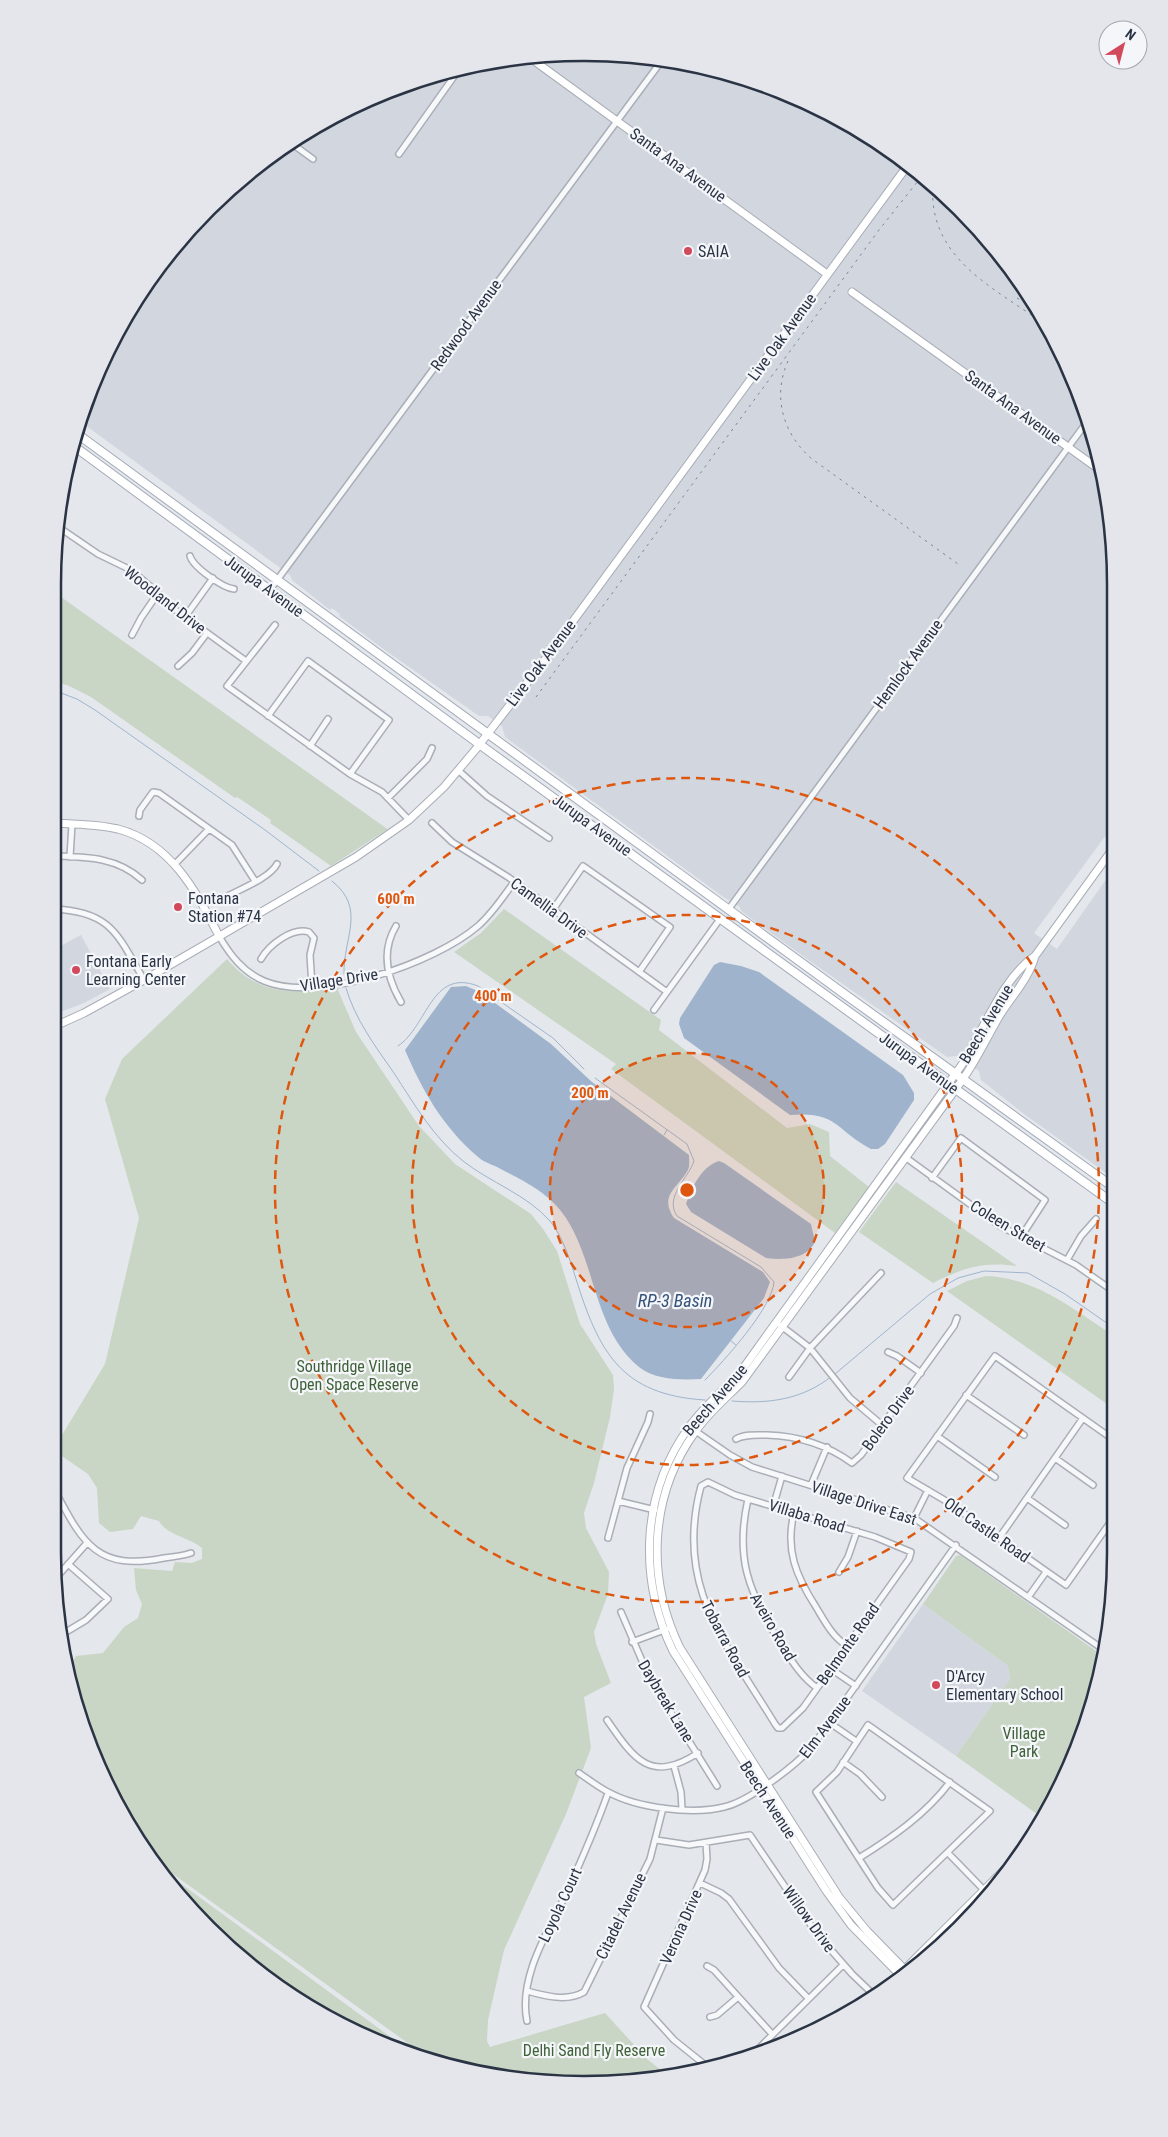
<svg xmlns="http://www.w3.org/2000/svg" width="1168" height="2137" font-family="'Roboto Condensed',sans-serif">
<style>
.built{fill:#d2d6de}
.green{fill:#c9d6c5}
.water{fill:#9fb4cc}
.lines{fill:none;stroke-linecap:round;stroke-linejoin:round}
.stream{stroke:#9fb4cc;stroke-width:1}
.street-casing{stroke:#a9aeb7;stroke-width:8}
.secondary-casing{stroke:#a9aeb7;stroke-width:9}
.primary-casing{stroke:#a3abb8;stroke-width:10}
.street{stroke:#f7f8fa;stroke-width:5}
.secondary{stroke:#fff;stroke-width:7}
.primary{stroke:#fff;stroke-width:8}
.rail{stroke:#7d8696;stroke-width:1;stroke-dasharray:2.5 5;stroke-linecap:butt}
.ring{fill:none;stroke:#df570f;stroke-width:2.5;stroke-dasharray:9 6}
.poi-dot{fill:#d1495b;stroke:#f4f6f9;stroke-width:2}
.labels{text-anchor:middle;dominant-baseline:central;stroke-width:4.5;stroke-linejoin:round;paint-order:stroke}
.street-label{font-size:16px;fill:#2b3445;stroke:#f4f6f9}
.poi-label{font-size:16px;fill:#2b3445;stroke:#f4f6f9;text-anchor:start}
.park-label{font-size:16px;fill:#3f6138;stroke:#f4f6f9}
.water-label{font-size:18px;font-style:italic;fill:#34527a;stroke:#f4f6f9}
.rim{fill:none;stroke:#2b3445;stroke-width:2.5}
.centre{fill:#df570f;stroke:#f4f6f9;stroke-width:2.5}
.ring-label{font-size:15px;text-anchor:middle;font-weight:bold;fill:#df570f;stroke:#f4f6f9;stroke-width:4.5;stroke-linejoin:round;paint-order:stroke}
</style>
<rect width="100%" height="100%" fill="#e4e7ec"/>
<path class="built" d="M549,54L653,57L755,81L849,124L935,185L1026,288L1087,413L1111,515L1112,827L1034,933L1057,949L1112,871L1113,1178L1024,1114L981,1080L979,1071L956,1056L947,1057L807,959L741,911L740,907L722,896L505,737L502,726L488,716H479L382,648L339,616L340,614L332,608L330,610L292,580L290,575L81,422L113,345L211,209L260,163L349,107L446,71Z
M81,935L110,989L84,1003L53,1015V950Z
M923,1604L1008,1666L1010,1679L956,1756L862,1691Z"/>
<path class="green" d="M54,592L386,828L388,829L331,866L270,823L271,820L237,797L235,798L91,697L67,685L53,682Z
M504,909L661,1020L659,1030L787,1128L810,1124L829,1132L830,1156L869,1187L835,1233L611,1069L616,1064L454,952L481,933Z
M227,959C259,996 293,994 337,988L356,1032L419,1126L455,1164L531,1214L543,1229L557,1251L580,1324L613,1375L614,1389L610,1417L594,1483L584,1513L586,1528L609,1572L608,1594L594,1632L596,1644L611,1683L584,1697L591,1748L566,1814L504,1950L488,2020L487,2041L490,2047L605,2013L647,2059L667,2075L619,2083H549L447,2066L434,2062L148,1856L124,1818L81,1724L67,1671L76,1656L103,1653L124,1627L138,1618L142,1604L136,1590L134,1568L172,1571L175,1562L192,1563L202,1559V1548C189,1537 166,1535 159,1521L141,1516L133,1529L110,1532L99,1523L97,1488L88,1474L53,1450L105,1364L139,1218L105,1099L122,1059Z
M896,1182L1017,1266C983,1261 963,1268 933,1283L859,1232Z
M986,1276C1036,1278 1073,1309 1114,1336V1409L947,1291L967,1281Z
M960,1555L1103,1656L1097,1691L1044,1819L956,1756L1010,1679L1008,1666L923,1604L956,1556Z
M154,1864L418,2057C354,2035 283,1998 233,1952C208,1929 186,1902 163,1877Z"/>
<path class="water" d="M720,962L741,966L759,972L903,1075L914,1093V1100L885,1144L878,1149H871C835,1130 838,1111 790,1115L684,1038L679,1024L680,1018L714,965Z
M466,986L480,992L551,1044L592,1082L689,1155C689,1159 690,1166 688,1170C677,1189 659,1195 674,1218L763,1272L770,1282L764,1298L701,1379C681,1380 655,1380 639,1367C594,1330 596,1264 566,1218C549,1192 523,1181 497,1167C490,1164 482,1161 477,1156C443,1127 422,1090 405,1050L451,987Z
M719,1161L724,1163L811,1224L815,1242C806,1260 783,1260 766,1258L691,1212L686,1204C692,1187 701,1167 719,1161Z"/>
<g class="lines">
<path class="stream" d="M53,690L77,699L95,710L265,830L319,871
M332,881C367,909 343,937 344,974
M346,988C355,1019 375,1046 394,1073C414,1104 434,1138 463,1161C491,1183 526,1194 550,1221C563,1237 570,1260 576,1279C599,1352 621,1395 705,1400
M398,1046C428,1026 431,968 478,986L553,1038L584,1069
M595,1078L687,1144L694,1161C688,1179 664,1197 677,1216L761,1267L774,1282C772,1308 724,1361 705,1380
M664,1135L667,1130
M731,1341L736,1345
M835,1374L930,1294L958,1278L984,1271L1028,1273L1065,1294L1114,1328
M732,1401C768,1404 802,1400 832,1376"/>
<g class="street-casing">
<path id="street" d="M291,143L313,159
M399,154L460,68
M57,526L98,554L131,570L151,587L170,606L246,661
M190,556C193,567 223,588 234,589
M269,591L663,59
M185,617L213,578
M275,625L227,686L350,774L382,792L409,820
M132,635L141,618L158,593
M178,666L192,653L207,633
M268,716L308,661L389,720L350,774
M310,746L328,719
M459,771L487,796L549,838
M388,798L427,759L432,748
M139,816L140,810L153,792L159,793L232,845L255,881
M432,823L452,842L508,877L667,992
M53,856C87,857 117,857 142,880
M70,857L72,824
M175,864L209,829
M219,897L224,898C238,890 270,878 277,864
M53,909C111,911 118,935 144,980
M728,910L1089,419
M552,911L583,866L670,927L639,972
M396,926C381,951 387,978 401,1002
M219,936C230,955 243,972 264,981C319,1004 435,963 478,926C492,914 503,897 514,882
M261,959C269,945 292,927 309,932L314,938L310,955L312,986
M654,1010L720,919
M905,1157L1000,1226L1076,1265L1113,1291
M932,1178L961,1138L1045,1200L1021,1237
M1067,1260L1081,1236L1096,1219
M1107,1286L1113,1277
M780,1325L810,1348L850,1398L882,1425
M888,1352L897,1356L921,1373
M789,1377L810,1348L881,1273
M966,1395L1024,1435
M694,1430L730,1455L752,1467L914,1518L1104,1650
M937,1436L995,1477
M736,1439C745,1434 757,1435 767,1435C799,1436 826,1444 852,1463L861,1455L954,1326L957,1318
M1114,1440L995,1356L907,1478L946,1501L1066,1585L1114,1517
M1055,1458L1093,1485
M708,1482L735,1495L875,1537L911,1552L909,1559L803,1708L782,1728H778L775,1724C726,1643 674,1587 701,1486Z
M811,1485L827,1447
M53,1487C82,1541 95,1572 164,1558C173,1557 182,1556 191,1553
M1027,1498L1065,1525
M748,1499C735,1557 748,1591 779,1641C790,1658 800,1676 817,1688
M618,1501L655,1510
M53,1507L61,1503
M773,1507L782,1476
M794,1513C785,1550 796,1576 816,1607C825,1622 832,1636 847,1646
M914,1518L928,1490
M608,1538L627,1468L648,1422L650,1414
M999,1538L1083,1418
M839,1572L848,1557L857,1531
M55,1579L87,1543
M1029,1596L1046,1572
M621,1612L649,1677L717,1786
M1110,1616L1106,1614L1111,1607
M61,1635L86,1620L108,1599L68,1564
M632,1642L667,1629
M831,1669L856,1686
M607,1720C634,1759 650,1784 698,1753
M830,1723L856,1741
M868,1725L990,1811L893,1905L878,1888L816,1792L837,1772Z
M843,1762L860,1774L882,1797
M674,1766L681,1792L682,1809
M579,1773C588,1779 598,1787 608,1792C637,1808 692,1815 724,1807C748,1802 795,1766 812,1747L956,1545
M656,1840L689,1845L750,1835L817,1934L852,1974L876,1997
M706,1843L707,1859L705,1870L644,2007L674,2040L709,2068
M948,1853L984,1890
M859,1858C893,1837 926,1814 950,1782
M700,1883L721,1893L729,1899L779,1968L808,1998
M955,1920L960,1925
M707,1966L714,1970L772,2034
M527,1991C545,1996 567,2002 584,1992L650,1859L663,1808
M880,1994L899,1975
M710,2017L717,2015L737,1998
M527,2021C518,1977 549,1930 567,1892C582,1859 596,1827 608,1793
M750,2057L843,1965"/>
</g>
<g class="secondary-casing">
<path id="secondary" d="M529,57L827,274
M852,292L1100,470
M53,823C75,824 97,824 118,829C171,843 196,891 219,936
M53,1027L84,1013L144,980L356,857L409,820L444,787L476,749L543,662L908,165
M901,1973L1023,1851
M908,1973L867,1931L839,1897L680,1648C646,1578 649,1496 695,1432C708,1413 726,1398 742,1382L963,1079C977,1059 987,1037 1000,1015C1012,996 1029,978 1035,956
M902,1977L851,1925L827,1892L673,1651C638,1578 641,1494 689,1427C702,1409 718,1395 733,1380C742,1371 749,1360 757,1349L961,1066C983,1032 1002,978 1035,956L1112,850"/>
</g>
<g class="primary-casing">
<path id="primary" d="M76,433L843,993L1113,1187
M71,444L486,749L1113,1203"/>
</g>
<use href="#street" class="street"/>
<use href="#secondary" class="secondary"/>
<use href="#primary" class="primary"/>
<path class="rail" d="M933,183C927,257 991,286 1043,323
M1017,298L1035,308
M788,361C772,397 783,434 812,459L958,564
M536,697L879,230L922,176"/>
</g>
<circle cx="687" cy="1190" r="137" fill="#df570f" fill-opacity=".12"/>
<g class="ring">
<circle cx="687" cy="1190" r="137"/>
<circle cx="687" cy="1190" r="275"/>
<circle cx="687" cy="1190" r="412"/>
</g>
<g class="poi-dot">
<circle cx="688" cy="251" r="5"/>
<circle cx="178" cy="907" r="5"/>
<circle cx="76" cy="970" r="5"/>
<circle cx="936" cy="1685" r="5"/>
</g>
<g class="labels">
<g class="street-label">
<text transform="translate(678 165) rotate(36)">Santa Ana Avenue</text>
<text transform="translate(466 325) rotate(-54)">Redwood Avenue</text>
<text transform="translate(782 337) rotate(-54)">Live Oak Avenue</text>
<text transform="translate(1013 407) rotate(36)">Santa Ana Avenue</text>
<text transform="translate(264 586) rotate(36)">Jurupa Avenue</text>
<text transform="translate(165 600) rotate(38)">Woodland Drive</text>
<text transform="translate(541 663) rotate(-53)">Live Oak Avenue</text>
<text transform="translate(908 664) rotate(-54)">Hemlock Avenue</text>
<text transform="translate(592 825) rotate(36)">Jurupa Avenue</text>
<text transform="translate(549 908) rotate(36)">Camellia Drive</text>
<text transform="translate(339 980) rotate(-9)">Village Drive</text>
<text transform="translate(986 1024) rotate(-59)">Beech Avenue</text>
<text transform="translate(919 1063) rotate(36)">Jurupa Avenue</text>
<text transform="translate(1008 1226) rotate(31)">Coleen Street</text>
<text transform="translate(715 1400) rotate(-49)">Beech Avenue</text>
<text transform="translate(888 1418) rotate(-54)">Bolero Drive</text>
<text transform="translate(864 1503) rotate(18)">Village Drive East</text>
<text transform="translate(807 1516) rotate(17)">Villaba Road</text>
<text transform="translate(987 1530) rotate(35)">Old Castle Road</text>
<text transform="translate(773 1627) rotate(60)">Aveiro Road</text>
<text transform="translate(725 1639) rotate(62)">Tobarra Road</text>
<text transform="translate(848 1644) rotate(-55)">Belmonte Road</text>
<text transform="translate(666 1701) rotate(59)">Daybreak Lane</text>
<text transform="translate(825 1727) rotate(-53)">Elm Avenue</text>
<text transform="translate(768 1800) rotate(57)">Beech Avenue</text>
<text transform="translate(560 1905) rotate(-65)">Loyola Court</text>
<text transform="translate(621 1916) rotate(-64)">Citadel Avenue</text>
<text transform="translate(809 1919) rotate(54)">Willow Drive</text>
<text transform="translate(681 1927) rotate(-66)">Verona Drive</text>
</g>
<g class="poi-label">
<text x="698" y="251">SAIA</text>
<text x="188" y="898">Fontana<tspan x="188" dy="18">Station #74</tspan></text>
<text x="86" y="961">Fontana Early<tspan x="86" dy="18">Learning Center</tspan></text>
<text x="946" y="1676">D'Arcy<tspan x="946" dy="18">Elementary School</tspan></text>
</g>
<g class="park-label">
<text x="354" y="1366">Southridge Village<tspan x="354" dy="18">Open Space Reserve</tspan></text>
<text x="1024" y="1733">Village<tspan x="1024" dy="18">Park</tspan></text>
<text x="594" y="2050">Delhi Sand Fly Reserve</text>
</g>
<g class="water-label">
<text x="675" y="1300">RP-3 Basin</text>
</g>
</g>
<path d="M0 0H1168V2137H0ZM584 61H584A523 523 0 0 1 1107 584V1553A523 523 0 0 1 584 2076H584A523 523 0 0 1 61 1553V584A523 523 0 0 1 584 61Z" fill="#e4e6eb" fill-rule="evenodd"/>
<path class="rim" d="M584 61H584A523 523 0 0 1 1107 584V1553A523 523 0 0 1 584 2076H584A523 523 0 0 1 61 1553V584A523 523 0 0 1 584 61Z"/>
<circle cx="687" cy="1190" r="8" class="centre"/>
<g class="ring-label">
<text x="396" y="904">600 m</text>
<text x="493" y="1001">400 m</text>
<text x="590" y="1098">200 m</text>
</g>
<g transform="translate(1123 45) rotate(36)"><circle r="24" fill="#f4f6f9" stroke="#a4a8b1"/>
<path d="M0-4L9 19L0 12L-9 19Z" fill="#d1495b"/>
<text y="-8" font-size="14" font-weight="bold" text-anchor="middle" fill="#2b3445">N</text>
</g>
</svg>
